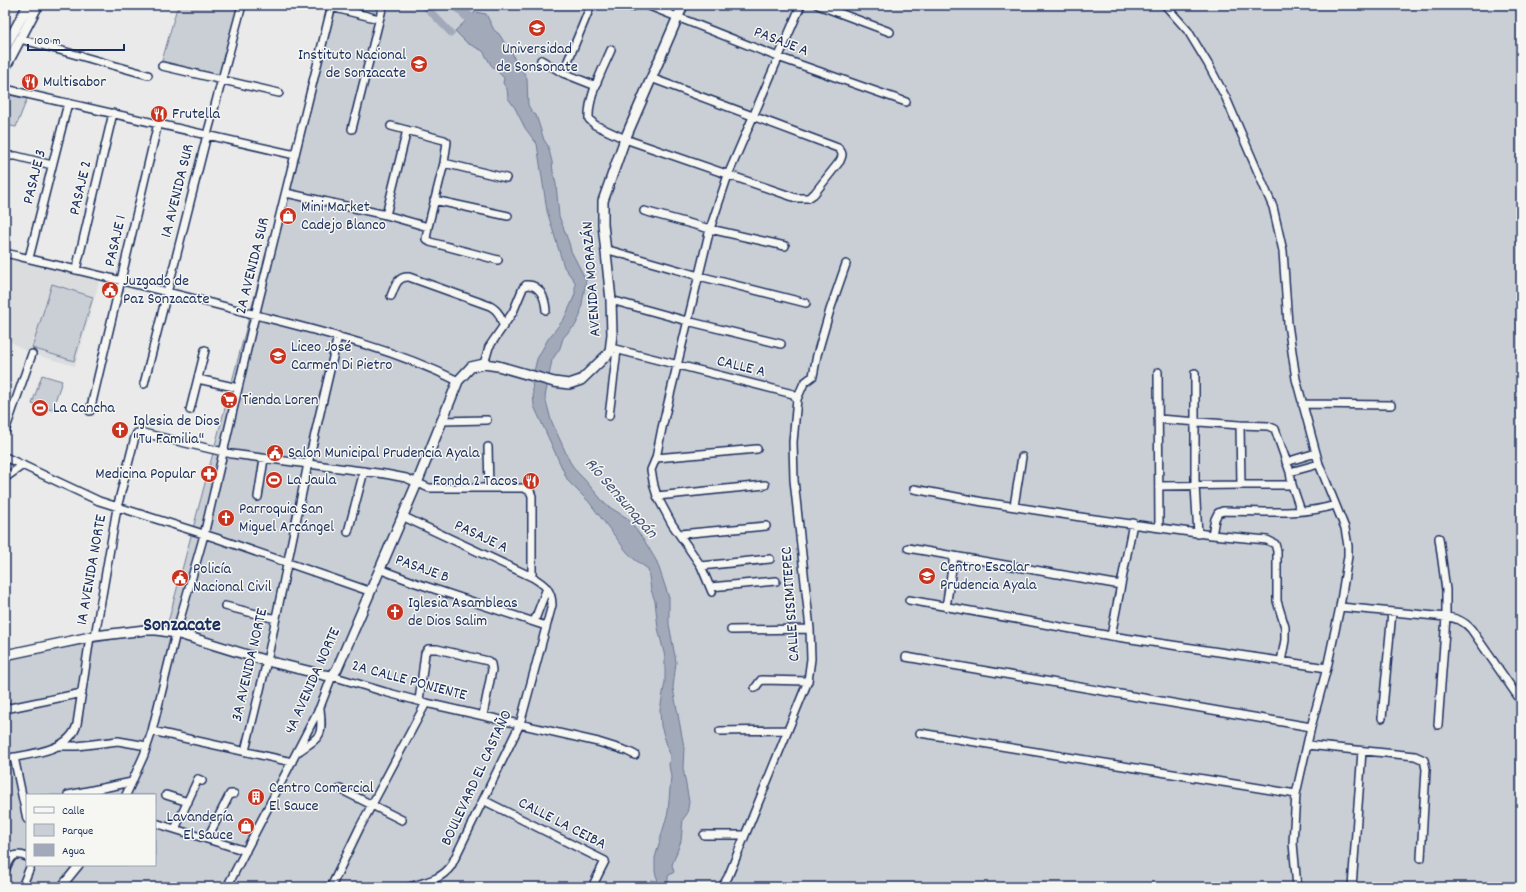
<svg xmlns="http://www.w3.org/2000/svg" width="1526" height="892" font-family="Dekko,sans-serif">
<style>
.built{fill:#dadcde}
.green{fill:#caced5;stroke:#727e9a;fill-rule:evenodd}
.water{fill:#a2aaba;stroke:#6c7995}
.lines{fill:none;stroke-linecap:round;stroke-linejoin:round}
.canal{stroke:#a2aaba;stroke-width:7}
.river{stroke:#a2aaba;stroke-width:11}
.minor-casing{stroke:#1b2f5e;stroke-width:10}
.major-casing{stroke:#1b2f5e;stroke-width:12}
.minor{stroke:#f6f6f2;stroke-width:7}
.major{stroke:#f6f6f2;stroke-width:9}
.labels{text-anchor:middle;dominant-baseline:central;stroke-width:3;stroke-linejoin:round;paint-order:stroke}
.street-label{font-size:16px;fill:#1b2f5e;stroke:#f6f6f2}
.poi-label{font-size:16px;fill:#1b2f5e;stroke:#f6f6f2;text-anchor:start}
.water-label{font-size:17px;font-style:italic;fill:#44547a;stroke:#f6f6f2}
.district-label{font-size:20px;font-weight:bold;fill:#1b2f5e;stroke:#f6f6f2}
</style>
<rect width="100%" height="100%" fill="#e9eae9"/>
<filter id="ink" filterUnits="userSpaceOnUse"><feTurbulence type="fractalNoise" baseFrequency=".025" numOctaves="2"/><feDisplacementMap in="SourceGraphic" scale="8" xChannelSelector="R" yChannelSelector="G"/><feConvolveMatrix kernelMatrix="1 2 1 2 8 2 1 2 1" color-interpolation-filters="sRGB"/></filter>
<g filter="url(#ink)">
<path class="built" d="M5,256L100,278L75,366L29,353L5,338Z"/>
<path class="green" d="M180,5H239L220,75L162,61L176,11Z
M332,5H1521V887H5V658L166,630ZM27,795H155V865H27Z
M5,94L27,99L16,127L5,125Z
M52,284L93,297L74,361L32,348Z
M42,375L62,381L52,410L32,404Z"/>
<path class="water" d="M475,12L486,14L494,30L499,34L506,45L511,48L516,65L524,73L527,78L528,105L532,112L536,115L544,140L548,146L552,162L553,172L556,184L559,216L569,243L571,251L586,280L580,316L575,326L571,329L563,338L560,348L552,360L545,397L551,420L570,462L577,472L584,479L606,505L627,518L644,540L657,562L669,598V624L676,662L673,688L684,747L683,768L689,802L687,814L683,819L681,841L672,865L674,872L668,876V882L671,883V887H650L651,880L658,881L655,872V858L668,812L671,777L669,765L670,755L661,726L660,710L665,682V657L658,628L655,601L651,590L648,569L634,559L627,552L589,502L568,481L534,406L532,380L537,359L548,339L564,319L571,304L575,294V282L564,267L547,211L537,144L525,128L515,108L508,98L507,89L503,83L504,78L491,65L483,51L467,43L455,31Z"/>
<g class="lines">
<path class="canal" d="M424,5L451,33"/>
<path class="river" d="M457,5L479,28"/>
<g class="minor-casing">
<path id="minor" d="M647,5L778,57L906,102
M818,5L890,32
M1165,5L1188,31L1208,64L1226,98L1273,207L1283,251L1288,324L1296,379L1319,464L1345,528L1348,546V556L1340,607L1327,668L1311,727L1296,794L1293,843L1297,887
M331,7L379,19
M632,7L633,5
M20,39L148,75
M611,50C602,71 588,96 589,119L595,125L625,139L796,198H808L814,194L840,161C843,155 843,153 838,148L651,78
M541,60L563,73L596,86
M162,66L279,93
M563,73L591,5
M5,89L295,155
M391,126L444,140L447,142L444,163L428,227L426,239L430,242L498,260
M352,129L383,5
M5,161L8,156H16L52,165
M444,163L506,178
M286,193L386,215L428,227
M434,200L508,216
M644,211L710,229L785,246
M386,215L407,130
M605,249L699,276L806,303
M5,253C90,273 176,293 260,316C327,333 396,350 458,381
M29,258L68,103
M76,270L113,113
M391,296C395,287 397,276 409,277L490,306C499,311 500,316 503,325
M611,300L687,321L781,344
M611,348L793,394L797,399
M484,364L489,347L513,312L523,288L526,285C540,284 545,298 546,310
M1158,372L1159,527
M1195,373V486L1198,534
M198,379L238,388
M144,384L207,135L242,5
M1302,404L1391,405
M190,410L205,350
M90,411L158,123
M609,416L617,350
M1158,419L1240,425
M441,421L487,420
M1240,425L1268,426L1275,429L1290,472L1292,485H1241Z
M5,431L32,354
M488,447L489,488
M5,457L99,501L216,538L369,591
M656,458L757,449
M1286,462L1316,453
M1290,472L1319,464
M5,478L23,465
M1292,485L1301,511
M1159,486L1241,485
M914,489L983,502L1087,518L1212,535L1267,540L1275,544L1277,551V601L1285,627V640L1281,662
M657,496L765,485
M258,497L264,459
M1014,506L1022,457
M402,516L532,577C544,584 552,590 552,605L520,724L451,866C441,880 425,882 409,887
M348,532L364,471
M680,534L766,526
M1212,535L1215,519L1218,513L1223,511C1259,511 1301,516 1335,505
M908,548L1121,585
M701,566L770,559
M379,569L416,583L546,626
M710,587L776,581
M712,592L701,566L672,524L657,496L654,486L651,470L656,458L662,428L710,229L728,175L801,5
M909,600L1111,636L1327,668
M225,606L276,619
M946,607L954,556
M1340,607L1446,617C1457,618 1464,621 1471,629L1521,701
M534,622L547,588
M731,630L810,629
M95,636L117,508L135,437L137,433H143L232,454L385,474L406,478L429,488H524L530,491L532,496V577
M1111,636L1133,523
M906,657L1311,727
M755,688L761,680L808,681
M419,701L425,653L428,649H437L488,661L491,664L492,670L483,715
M5,709L82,693
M1382,718L1392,612
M1438,725L1446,617V590L1439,538
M152,731L292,762
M720,731L787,730
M920,733L1296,794
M1307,745L1415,756L1424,760L1426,769L1421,858
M60,746H77L118,741L147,746
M245,751L267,661L308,464L338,336
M299,751C321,736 323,737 320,709
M14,757L27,819
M5,759C29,754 70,752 77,724L90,637
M340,789L402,820
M68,795L132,782
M126,795L144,755L152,731L176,633L204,535L251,332L332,5
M166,795L188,802
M483,800L605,861L593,885
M155,823L246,851
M175,829L198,779L202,781
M704,835H745
M207,839L230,794H234
M5,870C11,858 12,851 27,857
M22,887L31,865
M61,887L79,865
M227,887L320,707L332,676L385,692L426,703L598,742L627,751L635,755
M331,887L360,827L426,703
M722,887L728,877L808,681L811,659L810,629L794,480L793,442L797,399L804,383L813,376L817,355L830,310L846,264
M1352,887L1362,751"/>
</g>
<g class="major-casing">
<path id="major" d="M5,48L28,5
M5,68L38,5
M5,655L95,636L145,630H157L176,633L267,661L324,675L332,676L337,669L417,483L458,381L471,367L484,364L498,366L554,382L569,384L581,380L610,352L612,334L611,300L603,224V201L625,139L683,5"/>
</g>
<use href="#minor" class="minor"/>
<use href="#major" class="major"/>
</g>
</g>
<defs>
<g id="university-disc" transform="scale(0.9)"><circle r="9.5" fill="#c8321e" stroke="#f6f6f2"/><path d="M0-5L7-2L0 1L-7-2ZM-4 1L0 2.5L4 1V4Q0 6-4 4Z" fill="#fff"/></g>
<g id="school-disc" transform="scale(0.9)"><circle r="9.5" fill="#c8321e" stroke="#f6f6f2"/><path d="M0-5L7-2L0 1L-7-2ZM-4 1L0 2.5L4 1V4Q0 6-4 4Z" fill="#fff"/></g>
<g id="restaurant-disc" transform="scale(0.9)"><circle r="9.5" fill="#c8321e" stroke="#f6f6f2"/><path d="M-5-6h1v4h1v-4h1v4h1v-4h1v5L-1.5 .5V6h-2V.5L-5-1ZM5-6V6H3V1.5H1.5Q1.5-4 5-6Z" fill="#fff"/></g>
<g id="shop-disc" transform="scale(0.9)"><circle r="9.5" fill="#c8321e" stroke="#f6f6f2"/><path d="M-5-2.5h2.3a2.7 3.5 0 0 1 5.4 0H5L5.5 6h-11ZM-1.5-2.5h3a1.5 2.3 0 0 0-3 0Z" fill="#fff"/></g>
<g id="civic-disc" transform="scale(0.9)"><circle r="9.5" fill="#c8321e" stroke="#f6f6f2"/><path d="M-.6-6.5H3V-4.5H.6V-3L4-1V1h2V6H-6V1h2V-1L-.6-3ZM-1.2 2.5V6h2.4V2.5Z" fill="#fff"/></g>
<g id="supermarket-disc" transform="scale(0.9)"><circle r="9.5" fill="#c8321e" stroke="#f6f6f2"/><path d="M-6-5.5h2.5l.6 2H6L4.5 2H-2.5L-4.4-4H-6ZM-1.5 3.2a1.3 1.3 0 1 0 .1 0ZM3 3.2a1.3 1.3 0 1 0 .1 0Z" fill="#fff"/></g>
<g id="stadium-disc" transform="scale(0.9)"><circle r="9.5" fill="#c8321e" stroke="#f6f6f2"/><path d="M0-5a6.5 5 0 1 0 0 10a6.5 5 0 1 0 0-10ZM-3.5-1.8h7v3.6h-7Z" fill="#fff"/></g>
<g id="church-disc" transform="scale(0.9)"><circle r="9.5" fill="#c8321e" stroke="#f6f6f2"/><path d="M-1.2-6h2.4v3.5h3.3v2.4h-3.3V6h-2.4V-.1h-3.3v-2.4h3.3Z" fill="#fff"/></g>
<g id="pharmacy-disc" transform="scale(0.9)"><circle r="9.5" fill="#c8321e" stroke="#f6f6f2"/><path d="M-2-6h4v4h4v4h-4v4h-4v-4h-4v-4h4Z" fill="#fff"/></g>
<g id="building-disc" transform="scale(0.9)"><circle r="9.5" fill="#c8321e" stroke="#f6f6f2"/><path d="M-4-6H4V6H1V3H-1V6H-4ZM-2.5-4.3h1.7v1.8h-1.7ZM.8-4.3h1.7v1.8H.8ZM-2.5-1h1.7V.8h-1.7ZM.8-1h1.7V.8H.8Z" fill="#fff"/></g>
</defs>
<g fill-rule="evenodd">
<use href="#university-disc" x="537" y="28"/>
<use href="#school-disc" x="419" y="64"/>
<use href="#restaurant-disc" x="30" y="82"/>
<use href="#restaurant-disc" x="159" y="114"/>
<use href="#shop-disc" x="288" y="216"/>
<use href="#civic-disc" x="110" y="290"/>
<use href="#school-disc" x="278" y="356"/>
<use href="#supermarket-disc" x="229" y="400"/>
<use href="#stadium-disc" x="40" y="408"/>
<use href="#church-disc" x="120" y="430"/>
<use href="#civic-disc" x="275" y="453"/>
<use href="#pharmacy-disc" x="209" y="474"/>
<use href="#stadium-disc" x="274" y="480"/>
<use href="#restaurant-disc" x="531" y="481"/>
<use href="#church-disc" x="226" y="518"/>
<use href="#school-disc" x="927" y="576"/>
<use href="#civic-disc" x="180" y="578"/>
<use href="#church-disc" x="395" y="612"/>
<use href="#building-disc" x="256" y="797"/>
<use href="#shop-disc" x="246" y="826"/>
</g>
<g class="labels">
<g class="street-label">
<text transform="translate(781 42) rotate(21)">PASAJE A</text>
<text transform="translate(35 177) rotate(-76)">PASAJE 3</text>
<text transform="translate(81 188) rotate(-77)">PASAJE 2</text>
<text transform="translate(178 191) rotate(-76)">1A AVENIDA SUR</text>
<text transform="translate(116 241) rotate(-77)">PASAJE 1</text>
<text transform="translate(253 266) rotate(-76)">2A AVENIDA SUR</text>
<text transform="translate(592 279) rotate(-94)">AVENIDA MORAZÁN</text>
<text transform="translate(741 367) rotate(14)">CALLE A</text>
<text transform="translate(481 537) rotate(25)">PASAJE A</text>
<text transform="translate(422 569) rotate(20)">PASAJE B</text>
<text transform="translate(92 570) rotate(-80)">1A AVENIDA NORTE</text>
<text transform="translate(791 604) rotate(-94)">CALLE SISIMITEPEC</text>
<text transform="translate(250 665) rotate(-77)">3A AVENIDA NORTE</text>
<text transform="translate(313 681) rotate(-66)">4A AVENIDA NORTE</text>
<text transform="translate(409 681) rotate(15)">2A CALLE PONIENTE</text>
<text transform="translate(477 778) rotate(-65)">BOULEVARD EL CASTAÑO</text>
<text transform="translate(562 824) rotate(27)">CALLE LA CEIBA</text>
</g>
<g class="poi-label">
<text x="537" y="49" text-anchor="middle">Universidad<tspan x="537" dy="18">de Sonsonate</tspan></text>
<text x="406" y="55" text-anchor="end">Instituto Nacional<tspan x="406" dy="18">de Sonzacate</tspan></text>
<text x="43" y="82">Multisabor</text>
<text x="172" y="114">Frutella</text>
<text x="301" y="207">Mini Market<tspan x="301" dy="18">Cadejo Blanco</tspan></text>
<text x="123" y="281">Juzgado de<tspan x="123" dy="18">Paz Sonzacate</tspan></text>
<text x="291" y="347">Liceo José<tspan x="291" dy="18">Carmen Di Pietro</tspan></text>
<text x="242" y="400">Tienda Loren</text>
<text x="53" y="408">La Cancha</text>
<text x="133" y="421">Iglesia de Dios<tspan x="133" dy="18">"Tu Familia"</tspan></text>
<text x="288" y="453">Salon Municipal Prudencia Ayala</text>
<text x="196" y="474" text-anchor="end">Medicina Popular</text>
<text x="287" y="480">La Jaula</text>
<text x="518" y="481" text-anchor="end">Fonda 2 Tacos</text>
<text x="239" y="509">Parroquia San<tspan x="239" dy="18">Miguel Arcángel</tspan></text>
<text x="940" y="567">Centro Escolar<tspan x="940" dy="18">Prudencia Ayala</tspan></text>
<text x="193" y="569">Policía<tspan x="193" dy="18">Nacional Civil</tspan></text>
<text x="408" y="603">Iglesia Asambleas<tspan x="408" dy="18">de Dios Salim</tspan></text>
<text x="269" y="788">Centro Comercial<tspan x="269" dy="18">El Sauce</tspan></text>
<text x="233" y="817" text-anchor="end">Lavandería<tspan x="233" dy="18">El Sauce</tspan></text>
</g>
<g class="water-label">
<text transform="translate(620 499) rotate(49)">Río Sensunapán</text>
</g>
<g class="district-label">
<text x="182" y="626">Sonzacate</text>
</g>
</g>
<rect width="1526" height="892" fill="none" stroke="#f6f6f2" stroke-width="20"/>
<rect x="10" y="10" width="1506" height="872" fill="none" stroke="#1b2f5e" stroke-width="1.5" filter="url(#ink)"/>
<rect x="26" y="794" width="130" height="72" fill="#f6f6f2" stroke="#9ea6b7"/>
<rect x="34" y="807" width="20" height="6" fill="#f6f6f2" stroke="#9ea6b7"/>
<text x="62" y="814" font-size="12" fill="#1b2f5e">Calle</text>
<rect x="34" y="824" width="20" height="12" fill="#caced5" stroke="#9ea6b7"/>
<text x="62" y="834" font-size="12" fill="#1b2f5e">Parque</text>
<rect x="34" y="844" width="20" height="12" fill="#a2aaba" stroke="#9ea6b7"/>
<text x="62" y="854" font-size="12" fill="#1b2f5e">Agua</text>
<path d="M28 44v6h96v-6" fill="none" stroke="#1b2f5e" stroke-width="2"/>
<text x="34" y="44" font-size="12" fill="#1b2f5e" stroke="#f6f6f2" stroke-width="3" paint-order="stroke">100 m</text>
</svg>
